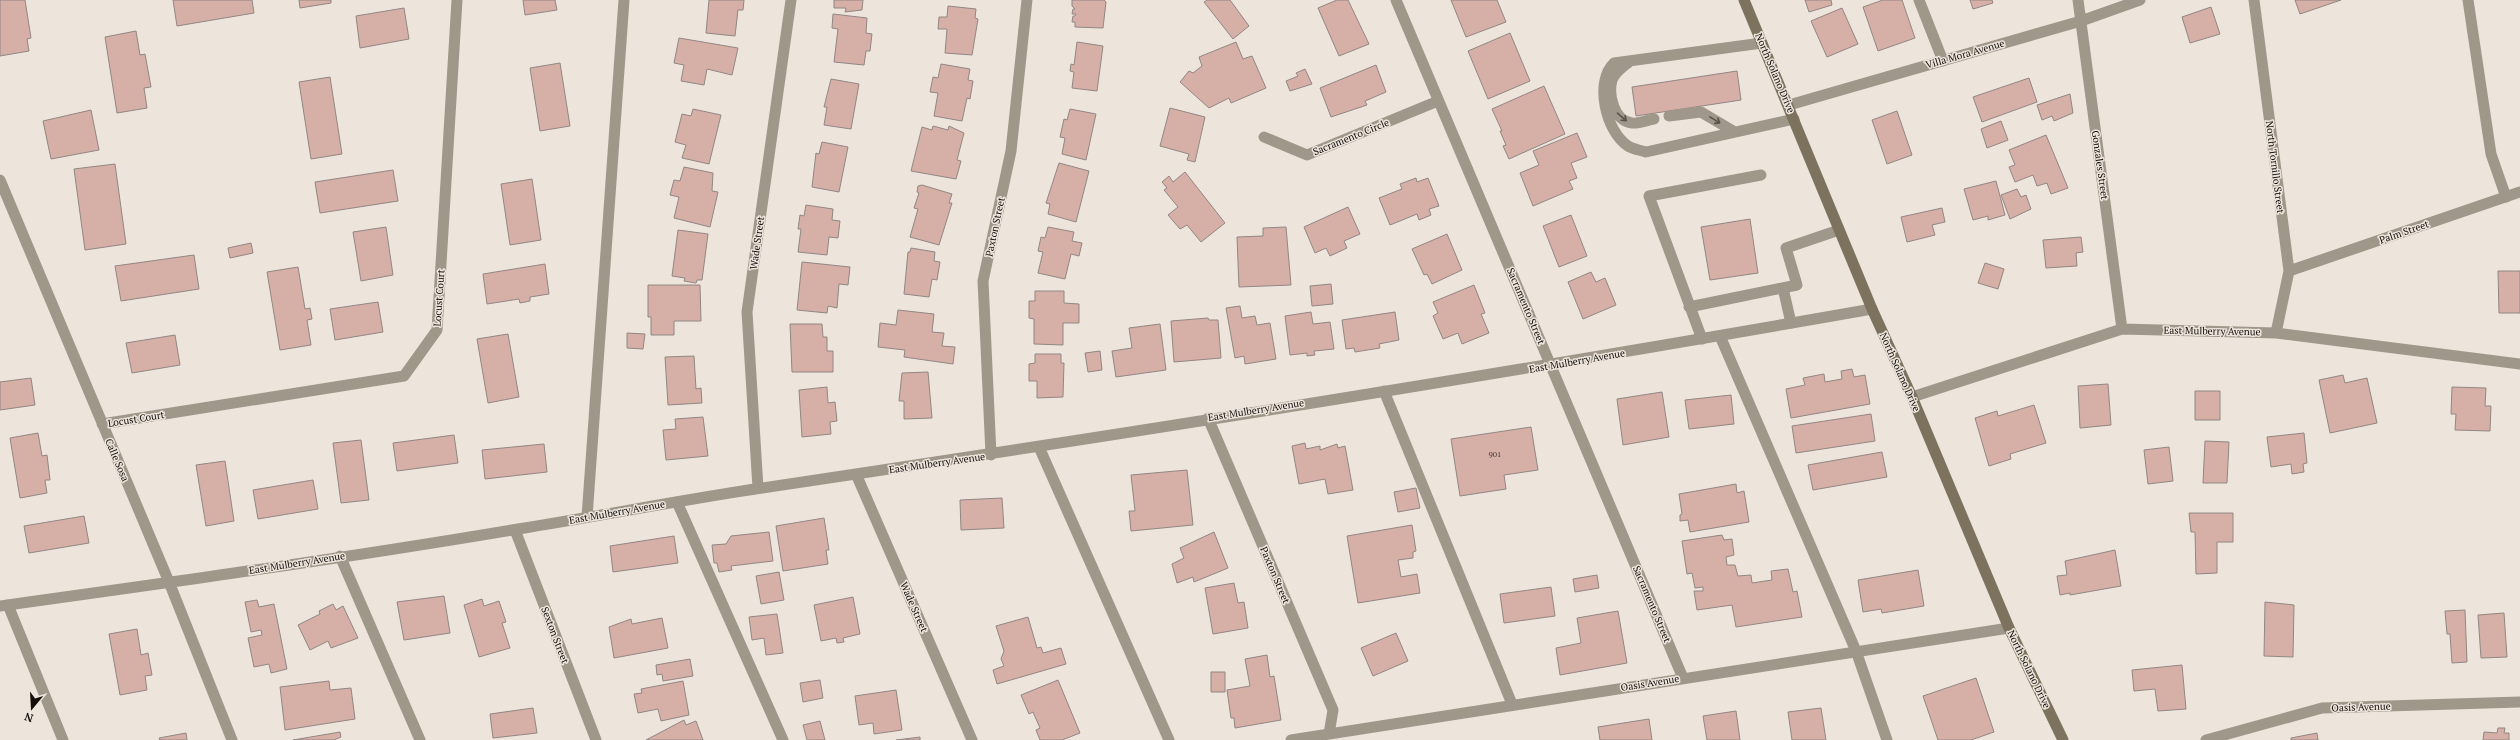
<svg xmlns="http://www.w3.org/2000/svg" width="2520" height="740" font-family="'PT Serif',serif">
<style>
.building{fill:#d6afa7;stroke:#928684}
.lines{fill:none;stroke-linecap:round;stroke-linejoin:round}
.service{stroke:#9f988a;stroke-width:11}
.minor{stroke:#9f988a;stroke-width:11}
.secondary{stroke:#7c725e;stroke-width:11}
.oneway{stroke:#58534a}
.labels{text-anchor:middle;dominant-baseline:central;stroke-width:3;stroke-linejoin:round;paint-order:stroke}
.number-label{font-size:8px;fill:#423632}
.street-label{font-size:10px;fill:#110e0b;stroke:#ede5dc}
</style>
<rect width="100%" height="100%" fill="#ede5dc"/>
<path class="building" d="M0,0H25L31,38L27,39L29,51L0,56Z
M173,0H252L254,13L177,26Z
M299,0H331V3L300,8Z
M523,0H555L557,10L525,15Z
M709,0H744L743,10H738L735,36L706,33Z
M834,0H863L862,10L845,12L846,8H834Z
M1072,0H1104L1106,2L1103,28L1075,27V22H1072L1073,16H1075L1076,14H1072L1073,9H1075L1072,6Z
M1207,0H1230L1249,26L1233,39L1204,2Z
M1337,0H1348L1369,44L1339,56L1318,8Z
M1451,0H1497L1506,22L1466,37Z
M1805,0H1831L1832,5L1809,12Z
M1883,0H1902L1915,38L1878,51L1863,7Z
M1970,0H1992L1993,3L1973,9Z
M2295,0H2341L2300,14Z
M948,6L976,9L975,18L978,19L972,55L945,53L947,29H938L939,17H947Z
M2211,7L2220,34L2190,43L2182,17Z
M404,8L409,39L360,48L356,16Z
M1842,8L1858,44L1827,57L1811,21Z
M833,14L867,18L866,33L872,34L870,51H866L864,65L834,62L838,29L832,28Z
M136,31L140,55L145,54L151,87L144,88L147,108L117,113L105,37Z
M1510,33L1530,81L1488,99L1468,51Z
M679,38L738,48L732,75L707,69L704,85L681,81L684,65L674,63Z
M1077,42L1103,46L1097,91L1072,88L1074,72L1070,71L1071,64L1074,65Z
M1236,42L1243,59L1252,56L1266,88L1231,103L1229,98L1209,108L1180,82L1189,71L1193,73L1202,66L1199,57Z
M560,63L570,126L540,131L530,68Z
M941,64L970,69L968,80L973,81L970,99L967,98L962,121L934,116L938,93L930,92L933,77L938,78Z
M1376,65L1386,92L1365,101L1367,105L1331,117L1320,88Z
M1305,69L1312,84L1290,91L1286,81L1298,76L1296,73Z
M1737,71L1741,100L1636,116L1632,87Z
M330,77L342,154L311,159L299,82Z
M2029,78L2037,102L1982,122L1973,97Z
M831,79L859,84L851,129L824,125L827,107H824Z
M1544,86L1565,134L1509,159L1503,146L1506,145L1500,131H1502L1492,109Z
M2070,94L2073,113L2054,121L2052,116L2042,120L2037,105Z
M1170,108L1205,117L1195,162L1187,160L1189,154L1160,146Z
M693,109L721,115L709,164L682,158L686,145L675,142L682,114L691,116Z
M1070,109L1096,114L1086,160L1062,154L1065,138L1060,137L1064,119L1067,120Z
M91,110L99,150L51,159L43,121Z
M1897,111L1912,155L1887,164L1872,120Z
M2001,121L2008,140L1987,148L1981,129Z
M933,126L948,130L949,126L964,133L957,160L961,161L956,179L911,171L922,127L932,130Z
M1577,133L1587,157L1571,163L1577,178L1569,181L1573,189L1533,206L1520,173L1539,165L1533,151Z
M2046,135L2068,188L2051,194L2047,183L2037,186L2033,175L2015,182L2009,167L2015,165L2009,150Z
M822,142L848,147L839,192L812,187L816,153L819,154Z
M1059,163L1089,171L1076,222L1048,214L1050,204L1046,203Z
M115,164L126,244L85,250L74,169Z
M684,167L713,173L712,191L718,192L710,227L674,218L679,197L670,195L674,180L680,181Z
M393,170L398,201L320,213L315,182Z
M1185,172L1225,223L1201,242L1187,225L1180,229L1168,215L1178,207L1164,190L1167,188L1162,182L1169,176L1173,182Z
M1416,178L1417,182L1428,178L1439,206L1429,209L1431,215L1419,220L1417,214L1390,225L1379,198L1402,189L1400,184Z
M532,179L541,240L510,245L501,184Z
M1996,181L2005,215L1988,220V216L1973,220L1964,189Z
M922,185L952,194L949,203H952L939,245L910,237L918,209L914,208L919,193L917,192L918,186Z
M2017,189L2021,197L2026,195L2031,209L2010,219L2001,195Z
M806,205L833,209L832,220L840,221L838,238L829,237L827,255L798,252L801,229H798L800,215L804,216Z
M1348,207L1360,234L1344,241L1347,248L1330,256L1326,248L1315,253L1304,227Z
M1942,208L1945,222L1932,225L1935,235L1907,242L1901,217Z
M1571,215L1587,256L1559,267L1543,226Z
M1750,219L1758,273L1710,280L1701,227Z
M386,227L393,275L361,281L353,232Z
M1048,227L1074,232L1072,241L1082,243L1079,256L1071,254L1065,279L1038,273L1043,252L1038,251L1041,237L1045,238Z
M1286,227L1291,285L1239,287L1237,237L1263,236V228Z
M678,230L708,234L702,280H697L696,283L684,281L685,278L672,276Z
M1447,234L1462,270L1432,284L1427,274L1424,275L1412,249Z
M2081,237L2083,252L2076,253L2077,266L2046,268L2043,240Z
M251,243L253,253L230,258L228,248Z
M911,248L935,252L934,261L940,262L937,280L932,279L929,297L904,294L908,252H910Z
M194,255L199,289L121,301L115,266Z
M802,262L850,267L848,285L839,284L837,308L828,306L827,313L797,310Z
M1985,263L2004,269L1998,289L1978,283Z
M545,264L549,294L530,297V301L520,303L519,299L487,304L483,274Z
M298,267L305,309L310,308L312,319L307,320L311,345L280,350L267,272Z
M2498,271H2520V313H2499Z
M1591,272L1596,282L1605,278L1616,305L1583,319L1568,282Z
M1331,284L1333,304L1312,306L1310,286Z
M648,285H700L701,321H674V335H651V317H648Z
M1474,285L1485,313L1481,314L1489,333L1462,344L1458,333L1443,339L1433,316L1438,313L1433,302Z
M1035,291H1064V303L1079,304V323H1063V345L1034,344V319L1029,318V301H1035Z
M378,302L383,332L335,340L330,309Z
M1240,306L1242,318L1255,316L1257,325L1270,323L1276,359L1245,364L1244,356L1235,358L1226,308Z
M898,310L934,314L932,332L944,333L942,346L955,347L953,364L904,357L905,350L878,347L880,323L896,325Z
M1311,312L1313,324L1330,322L1334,349L1314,351L1315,355L1307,356V353L1290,355L1285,316Z
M1395,312L1399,340L1379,344L1380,348L1355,352L1354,348L1346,349L1342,320Z
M1208,318L1209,320H1218L1221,358L1174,362L1171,321Z
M790,324H822L823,337H827V351H833V372H792Z
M1160,324L1166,370L1116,377L1112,351L1132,348L1129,328Z
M627,333L645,334L643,349L627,348Z
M508,334L519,397L488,403L477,339Z
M175,335L180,365L132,373L126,343Z
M1100,351L1102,370L1088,372L1085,353Z
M1035,354H1061V363H1064L1063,397L1037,398V381H1029V364L1035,363Z
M694,356L696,389L701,388L702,403L668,405L665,357Z
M1852,369L1854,377L1865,375L1870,404L1791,418L1786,389L1805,385L1803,378L1824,374L1825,382L1842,379L1841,371Z
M928,372L932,418L904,419V401H899L902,373Z
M2343,375L2345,383L2367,378L2377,423L2330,433L2319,380Z
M31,378L35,405L0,410V382Z
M2108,384L2111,425L2080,428L2078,386Z
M827,387L828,403L835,402L837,421L830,422L831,434L802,437L799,390Z
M2452,387L2486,388L2485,406H2491L2490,431L2455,430L2456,414H2451Z
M2195,391H2220V420H2195Z
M1662,392L1669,437L1623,445L1617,399Z
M1731,395L1734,424L1689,429L1685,400Z
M2034,405L2046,443L2010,454L2011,459L1989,466L1975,418L1997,411L1998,416Z
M1871,414L1875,441L1796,453L1792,426Z
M703,417L708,456L666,460L663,430L676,429L675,419Z
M1531,427L1538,470L1504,475L1506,489L1460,496L1451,439Z
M38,433L42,456L47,455L50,480H45L47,493L20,498L10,438Z
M2304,433L2307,463L2303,464L2304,472L2292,474L2291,464L2271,467L2267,437Z
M454,435L458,463L397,471L393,443Z
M361,440L369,500L341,503L333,443Z
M2205,441L2229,442L2227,483H2203Z
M1305,443L1306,449L1320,446V450L1337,444L1338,448L1345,446L1353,490L1328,494L1325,479L1299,484L1292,446Z
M544,444L547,472L485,479L482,450Z
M2169,447L2173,481L2148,484L2144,450Z
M1882,452L1887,477L1813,490L1808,465Z
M225,461L234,521L206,526L196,465Z
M1187,470L1193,525L1131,531L1129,511H1135L1131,475Z
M313,480L318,509L258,519L253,490Z
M1736,484L1737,493L1744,491L1749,522L1690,532L1688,520L1680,521V515L1682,514L1679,494Z
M1416,488L1420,508L1398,512L1394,492Z
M1002,498L1004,528L961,530L960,500Z
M2189,513H2233V542H2217V573L2196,574L2195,532H2191Z
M84,516L89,543L29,553L24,526Z
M824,518L829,550H826L828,564L783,571L776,526Z
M1412,525L1416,551L1413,552V558L1398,560L1401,577L1417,574L1420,593L1358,603L1347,536Z
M769,532L773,561L731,566L732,570L719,572L717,563H714L712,545L726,544L731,536Z
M1214,532L1228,568L1194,582L1193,577L1177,583L1172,564L1184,558L1180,548Z
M1722,535L1724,540L1732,539L1734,555L1726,557L1727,565H1735L1738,576L1751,575L1752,583L1772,580L1771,571L1788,569L1793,592L1797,591L1802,617L1736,627L1732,605L1697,610L1694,591H1703V587L1695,588L1692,573L1687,574L1682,541Z
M674,536L678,563L613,572L610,546Z
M2115,550L2121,586L2070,595V593L2060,595L2057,576L2067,575L2065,561Z
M1918,570L1924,606L1882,613L1881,609L1863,612L1858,580Z
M779,572L784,600L761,604L756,576Z
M1597,575L1599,588L1575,592L1573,579Z
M1234,583L1238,603L1244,602L1248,628L1213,634L1205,588Z
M1551,587L1555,616L1504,623L1500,594Z
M444,596L450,633L404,640L397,602Z
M853,597L860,634L843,638L844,642L837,643L836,638L821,641L814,605Z
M482,599L484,606L499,601L506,622L502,623L510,648L479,657L464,605Z
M257,600L259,607L274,604L287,669L271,673L269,664L254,667L248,638L262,635L261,630L251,632L245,602Z
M2265,602L2294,605L2293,657L2264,656Z
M333,604L336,610L343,606L358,638L331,648L328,641L310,650L298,625L320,614L319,611Z
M2465,610L2467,662L2452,663L2450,634H2447L2445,611Z
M1618,611L1627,663L1560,675L1556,648L1581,643L1577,618Z
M2504,613L2507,657L2481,658L2478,615Z
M777,614L783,653L766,655L764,638L752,640L749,617Z
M1028,617L1037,648L1041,647L1043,653L1061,648L1066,664L997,684L993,670L1004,666L1001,659L1004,651L996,626Z
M662,618L668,648L614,658L609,627L631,619L632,624Z
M137,629L141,655L148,653L152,675L145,676L147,690L120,695L109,634Z
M1396,633L1408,661L1373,676L1361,648Z
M1267,655L1270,677L1274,676L1281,720L1235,728L1234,718H1231L1227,690L1250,686L1245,659Z
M690,659L693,676L663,681L662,674L657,675L656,665Z
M2182,665L2186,709L2158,711L2155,689L2134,691L2132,670Z
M1211,672H1225V692H1211Z
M1976,678L1994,732L1971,740H1938L1923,696Z
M820,680L823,698L803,702L800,683Z
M1058,680L1080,733L1062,740H1040L1036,730L1040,728L1033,712L1029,714L1021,695Z
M329,681L330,690L351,688L355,719L285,730L280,687Z
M683,681L689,715L661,721L658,709L638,713L634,694L642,693L641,689Z
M896,690L902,730L874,734L873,723L859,725L855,696Z
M533,708L537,733L493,738L490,714Z
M1821,708L1826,740H1792L1788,712Z
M1736,711L1740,740H1707L1703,716Z
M1649,719L1652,740H1600L1598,727Z
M684,720L686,725L696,721L703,740H646Z
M820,721L825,740H807L803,725Z
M2498,728H2505L2504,733H2509V740H2483L2484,732L2497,733Z
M340,732L341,737L334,740H293Z
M186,733L187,740H160L159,738Z
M2317,733L2318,740H2291V738Z
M920,737V740H896Z"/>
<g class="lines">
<path class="service" d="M1919,0L1943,61
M2468,0L2491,154L2506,197
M1762,43L1614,63C1594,82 1606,132 1628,146C1632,149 1640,150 1646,152L1794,119
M1629,62C1623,67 1615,72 1612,80C1608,95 1614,121 1632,123C1639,124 1647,120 1654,119
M1669,116L1701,112L1733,131
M1783,288L1791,323
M1689,307L1797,285L1786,248L1839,230
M1720,336L1856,651L1887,740
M1702,339L1649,196L1761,175
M1384,391L1512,704
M1039,447L1169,740
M677,502L783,740
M587,517L624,0
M340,556L420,740
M8,605L63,740"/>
<path class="minor" d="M1396,0L1683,678
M2078,0L2122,329
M2254,0L2289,271L2276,333
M1789,105L2081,21L2140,0
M1264,137L1307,155L1438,101
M0,180L169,582L232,740
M2289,271L2520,192
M1912,397L2122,329L2276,333L2520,364
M1208,418L1333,710L1329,734
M102,424L404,376L437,330L457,0
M991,455L983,281L1011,151L1027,0
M856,474L972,740
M758,488L747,312L791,0
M515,530L596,740
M0,606C173,582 346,558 518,529C600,516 681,500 762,488C1133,433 1503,374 1872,309
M1291,740L2009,628
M2206,740L2322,708L2520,702"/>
<path class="secondary" d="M1744,0L1872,309L1912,397L2009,628L2063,740"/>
</g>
<defs><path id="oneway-shaft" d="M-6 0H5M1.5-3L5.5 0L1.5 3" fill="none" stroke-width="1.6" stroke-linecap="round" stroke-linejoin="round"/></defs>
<g class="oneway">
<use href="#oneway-shaft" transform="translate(1622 117) rotate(41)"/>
<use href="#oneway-shaft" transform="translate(1715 120) rotate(31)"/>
</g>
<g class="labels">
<g class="number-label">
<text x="1495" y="454">901</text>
</g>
<g class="street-label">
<text transform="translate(1965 54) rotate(-16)">Villa Mora Avenue</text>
<text transform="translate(1775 73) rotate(67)">North Solano Drive</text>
<text transform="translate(1351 137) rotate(-22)">Sacramento Circle</text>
<text transform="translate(2100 165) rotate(82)">Gonzales Street</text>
<text transform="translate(2275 167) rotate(83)">North Tornillo Street</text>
<text transform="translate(995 227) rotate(-78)">Paxton Street</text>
<text transform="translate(2404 232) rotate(-19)">Palm Street</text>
<text transform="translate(757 243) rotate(-82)">Wade Street</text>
<text transform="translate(439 298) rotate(-86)">Locust Court</text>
<text transform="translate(1526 306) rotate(67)">Sacramento Street</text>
<text transform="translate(2212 331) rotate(1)">East Mulberry Avenue</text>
<text transform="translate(1577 361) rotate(-10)">East Mulberry Avenue</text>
<text transform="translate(1900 372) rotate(66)">North Solano Drive</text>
<text transform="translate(1256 410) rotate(-9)">East Mulberry Avenue</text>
<text transform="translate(136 419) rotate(-9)">Locust Court</text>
<text transform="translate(117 460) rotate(67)">Calle Sosa</text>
<text transform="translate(937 463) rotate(-8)">East Mulberry Avenue</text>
<text transform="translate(617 512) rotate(-10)">East Mulberry Avenue</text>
<text transform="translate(297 563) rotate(-9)">East Mulberry Avenue</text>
<text transform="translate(1275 575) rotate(67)">Paxton Street</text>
<text transform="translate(1652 604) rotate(67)">Sacramento Street</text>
<text transform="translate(914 607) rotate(66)">Wade Street</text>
<text transform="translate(555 635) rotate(69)">Sexton Street</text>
<text transform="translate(2029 669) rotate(64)">North Solano Drive</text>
<text transform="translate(1650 683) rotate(-9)">Oasis Avenue</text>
<text transform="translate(2361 707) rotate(-2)">Oasis Avenue</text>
</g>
</g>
<g transform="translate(32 708) rotate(198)" stroke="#ede5dc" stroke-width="3" paint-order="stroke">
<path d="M0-3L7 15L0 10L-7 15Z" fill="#110e0b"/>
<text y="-6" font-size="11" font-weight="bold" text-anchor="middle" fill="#110e0b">N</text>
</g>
</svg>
